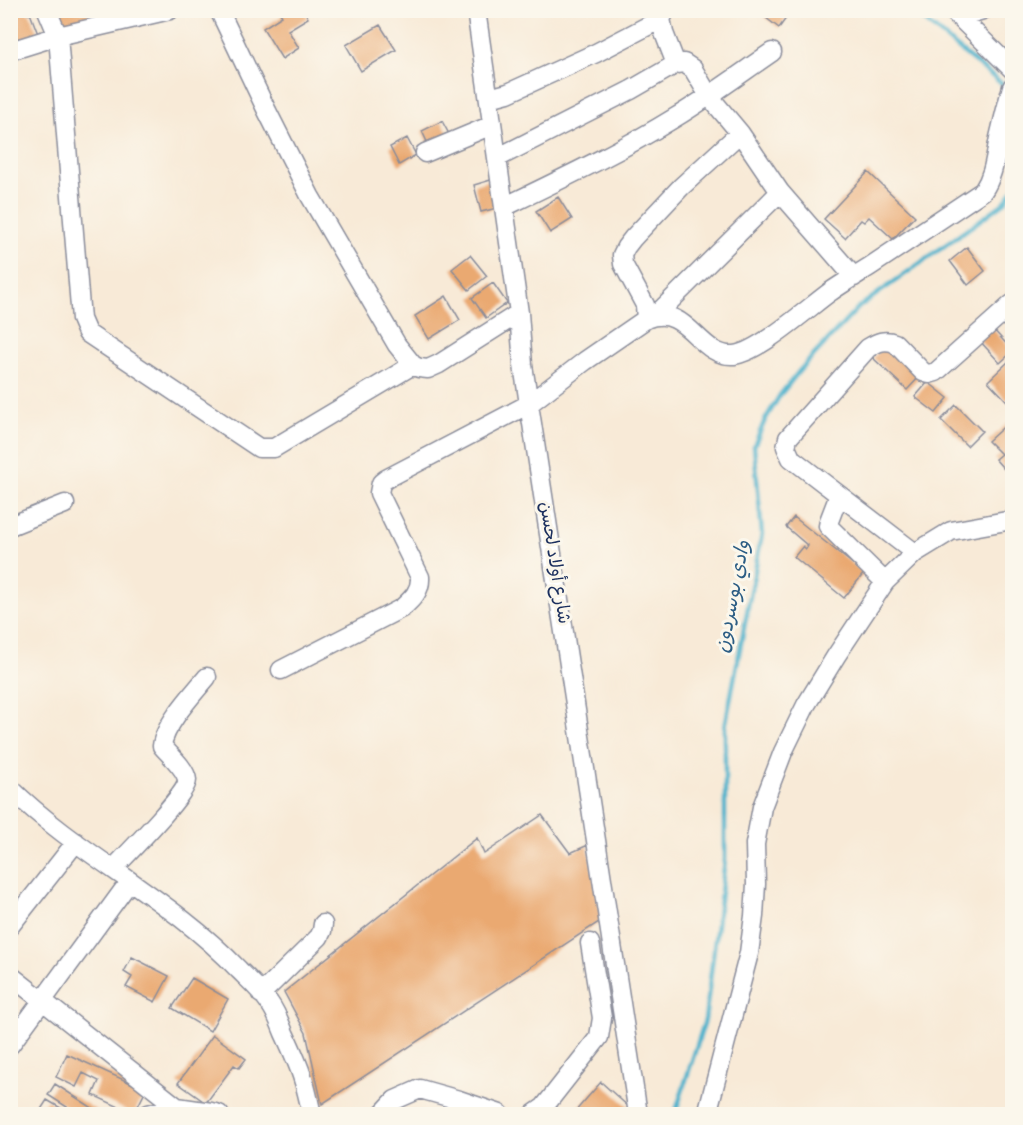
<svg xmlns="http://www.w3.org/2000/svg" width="1023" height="1125" font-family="'Gochi Hand','Playpen Sans Arabic',sans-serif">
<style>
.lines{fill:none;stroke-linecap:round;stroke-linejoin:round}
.stream{stroke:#4db2cc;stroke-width:4.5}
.building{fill:#eaa971}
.minor-casing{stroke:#8a8c9a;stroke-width:21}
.minor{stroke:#fff;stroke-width:18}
.labels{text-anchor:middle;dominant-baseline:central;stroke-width:6;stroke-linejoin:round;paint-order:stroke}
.street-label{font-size:18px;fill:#1b2f5e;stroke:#fbf7ec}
.water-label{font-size:20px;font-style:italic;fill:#2c5d84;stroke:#fbf7ec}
</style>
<rect width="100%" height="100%" fill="#fbf7ec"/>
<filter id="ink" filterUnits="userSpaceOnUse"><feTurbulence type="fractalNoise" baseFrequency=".0167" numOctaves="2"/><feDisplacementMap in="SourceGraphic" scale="12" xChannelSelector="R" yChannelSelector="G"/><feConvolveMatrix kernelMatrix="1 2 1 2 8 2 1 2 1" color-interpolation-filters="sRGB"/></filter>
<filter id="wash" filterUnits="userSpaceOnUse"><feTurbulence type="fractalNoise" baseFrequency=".008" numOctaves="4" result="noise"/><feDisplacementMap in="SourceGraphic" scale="24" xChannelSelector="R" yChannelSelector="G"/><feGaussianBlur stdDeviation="1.35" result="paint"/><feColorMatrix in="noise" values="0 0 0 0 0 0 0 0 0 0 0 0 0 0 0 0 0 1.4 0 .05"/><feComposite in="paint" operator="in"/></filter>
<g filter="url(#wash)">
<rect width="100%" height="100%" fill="#f8ead7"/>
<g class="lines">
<path class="stream" d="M911,10L1007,88
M675,1114L705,1020L725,860V727L762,534L754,446L765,420L780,395L800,370L859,307L1004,203L1012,191"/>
</g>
<g id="blocks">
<path class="building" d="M10,10H27L28,14L30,13L38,34L10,46Z
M58,10H88L91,23L64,31Z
M278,10H304L308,18L288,30L299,48L282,59L263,28L282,16Z
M756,10H792L779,28Z
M380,25L396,50L361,71L346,45Z
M442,121L450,136L429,146L422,131Z
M407,138L416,155L399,165L390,147Z
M868,172L915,216L893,239L869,217L864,222L861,220L845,238L824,219Z
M494,179L501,207L481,212L474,185Z
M558,197L572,219L550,233L536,211Z
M967,247L985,271L968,285L950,261Z
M470,255L487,276L469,290L452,269Z
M493,283L507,303L486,318L472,298Z
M446,296L460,320L429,339L415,316Z
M992,328L1012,350V352L1000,363L979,340Z
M887,343L921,375L907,390L873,358Z
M1009,361L1012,364V395L1007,401L988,381Z
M928,382L948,398L936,413L915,397Z
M956,405L982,431L967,446L941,420Z
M1010,421L1012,423V478L995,459L1001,454L988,441Z
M794,517L864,573L844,598L794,557L803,546L806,549L808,546L786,527Z
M542,815L570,853L588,845L602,920L322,1104L306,1033L284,992L477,838L484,854Z
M132,957L169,976L155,1002L126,987L132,977L124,972Z
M192,978L228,999L210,1031L172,1008Z
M213,1035L246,1059L239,1068L234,1065L206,1103L178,1083Z
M67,1054L146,1090L134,1114L93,1095L99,1081L83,1073L76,1087L56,1077Z
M601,1082L630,1108L625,1114H573Z
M55,1084L102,1114H78L48,1095Z
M47,1100L71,1114H38Z"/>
</g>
</g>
<g filter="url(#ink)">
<use href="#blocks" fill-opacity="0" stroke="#8a8c9a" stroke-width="1.5"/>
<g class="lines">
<g class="minor-casing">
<path id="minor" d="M47,10L58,36L81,319L87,333L259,448H274L413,365
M219,10L267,111L310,196L397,345L413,365L419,368L428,369L439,364L519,313
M476,10L519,313L523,365L529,404L638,1114
M666,10L661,19L664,33L676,64
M952,10L1012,69
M960,17L983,10
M10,51L58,36L170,10
M489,98L508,93L596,53L661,19
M425,153L492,125
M497,158L631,90L676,64L684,63L693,69L709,96L740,133L780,192L854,277
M504,207C562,179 621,151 676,117C709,97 740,74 772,52
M656,315L780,192
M646,319L645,305L623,264L622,255L626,247L633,238L681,187L740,133
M839,495L829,521L828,526L885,582
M10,526L65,504
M915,553L791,458L786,447L788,438L868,348C878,342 884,339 895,343L923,372L929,374L936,372L1012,304
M281,670L402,608C412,599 421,591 420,577L379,493L381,483L386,479L529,404L585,361L646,319C688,302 698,358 734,355C759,352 808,308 830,292C843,283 858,274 872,265C909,240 946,216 983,191C994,175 995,157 999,138C1003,121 1007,104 1012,87
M10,788C80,856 172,899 239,970C249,980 262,991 270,1004C276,1012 280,1023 284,1033C291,1048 298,1063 303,1079C307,1091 309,1103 312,1114
M113,869C125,856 188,793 187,780C186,769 169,754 162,746C164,725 193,694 207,677
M10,926L76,842
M10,975L177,1107
M261,994L319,937L322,931L323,924
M10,1045L130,881
M148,1114L177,1107L211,1112L219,1114
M382,1114L395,1100L420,1089L459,1100L500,1114
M534,1114L544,1107L599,1037L602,1018L590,943
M707,1114L749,953L754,916L756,884L755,844L762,807L783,752L806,705L836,656L885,582L915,553L951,531L1012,520"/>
</g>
<use href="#minor" class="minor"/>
</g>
</g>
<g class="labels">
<g class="street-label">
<text transform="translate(553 563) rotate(81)">شارع أولاد لحسن</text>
</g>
<g class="water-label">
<text transform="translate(735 597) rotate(-79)">وادي بوسردون</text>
</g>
</g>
<rect width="1023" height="1125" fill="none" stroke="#fbf7ec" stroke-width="36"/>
</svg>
